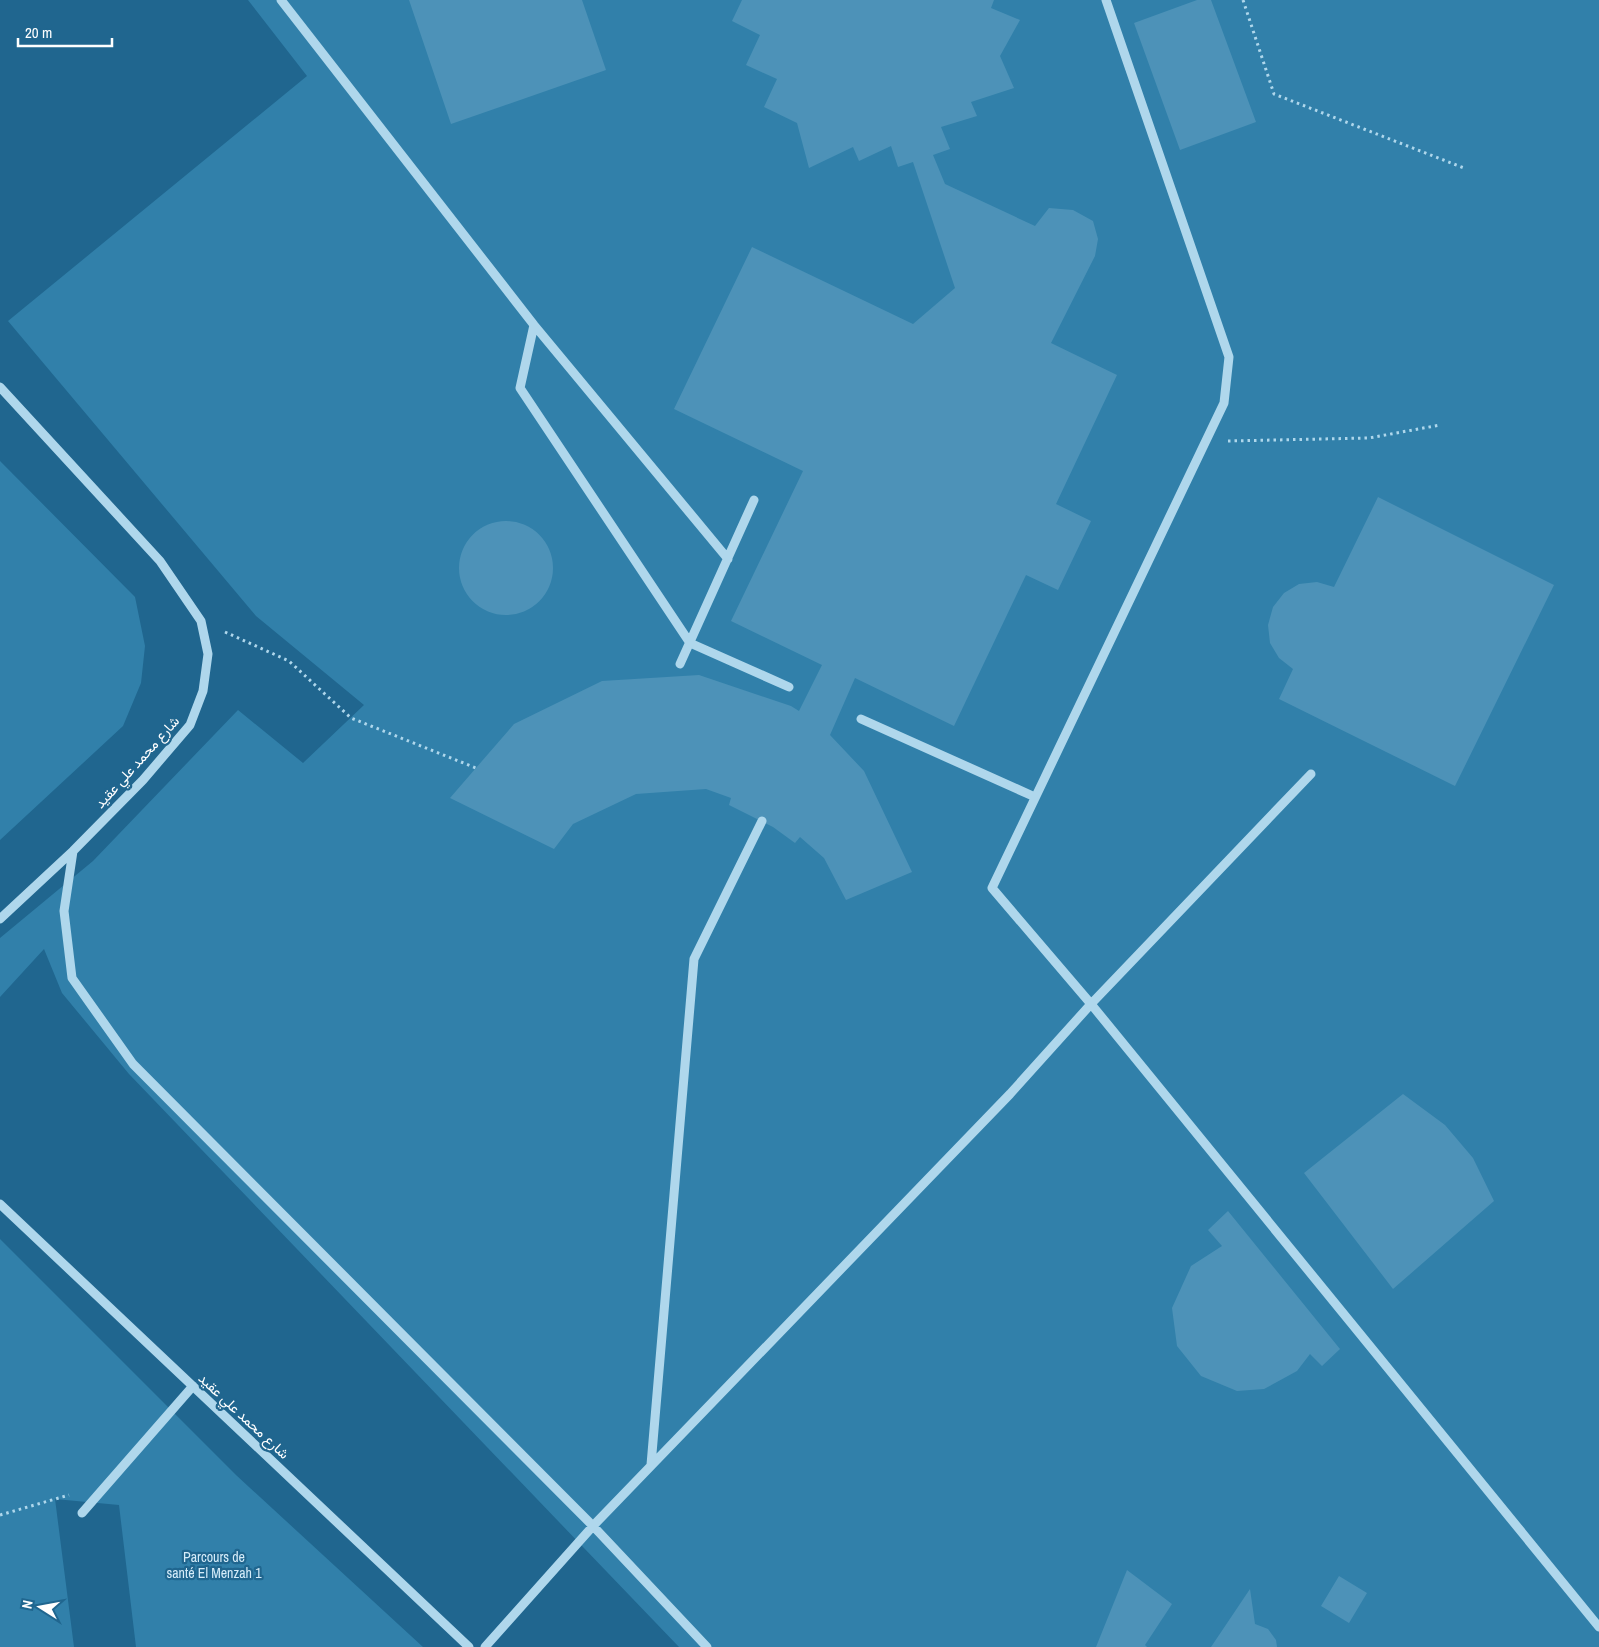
<svg xmlns="http://www.w3.org/2000/svg" width="1599" height="1647" font-family="'Archivo Narrow',Vazirmatn,sans-serif">
<style>
.green{fill:#3180aa}
.building{fill:#4d92b8}
.lines{fill:none;stroke-linecap:round;stroke-linejoin:round}
.path{stroke:#afd7ec;stroke-width:3;stroke-dasharray:2.5 4;stroke-linecap:butt}
.minor{stroke:#afd7ec;stroke-width:9}
.labels{text-anchor:middle;dominant-baseline:central;stroke-width:4.5;stroke-linejoin:round;paint-order:stroke}
.street-label{font-size:14px;fill:#fff;stroke:#20668f}
.park-label{font-size:14px;fill:#d5ecf9;stroke:#20668f}
</style>
<rect width="100%" height="100%" fill="#20668f"/>
<path class="green" d="M248,0H1599V1647H679L129,1074L62,993L44,949L0,997V938L93,861L238,710L303,763L364,705L256,616L8,321L307,76Z
M0,461L135,597L145,646L141,683L123,726L0,840Z
M0,1239L236,1475L423,1647H136L119,1505L55,1499L74,1647H0Z"/>
<path class="building" d="M409,0H582L606,70L451,124Z
M742,0H994L991,8L1020,20L1000,56L1014,88L971,102L977,116L941,127L950,149L933,155L945,184L1035,226L1049,208L1073,210L1093,221L1098,239L1095,256L1051,343L1117,375L1056,504L1091,521L1058,590L1026,575L954,726L855,678L830,735L864,771L912,872L846,900L824,858L800,837L795,843L773,827L729,805L731,798L706,789L636,794L573,824L554,849L450,798L514,724L602,681L699,675L791,706L799,711L822,665L731,621L803,471L674,409L752,247L913,324L955,288L913,162L898,167L891,146L859,161L853,147L809,168L797,123L764,107L777,79L746,65L760,35L732,21Z
M1197,0H1211L1256,122L1180,150L1134,23Z
M1378,497L1554,585L1455,786L1279,699L1293,669L1279,658L1270,643L1268,625L1273,607L1284,593L1299,584L1317,582L1334,587Z
M459 568a47 47 0 1 1 94 0a47 47 0 1 1-94 0Z
M1403,1094L1445,1125L1473,1158L1494,1201L1393,1289L1304,1173Z
M1228,1211L1340,1349L1322,1366L1310,1354L1297,1371L1264,1389L1237,1391L1201,1376L1177,1346L1172,1308L1191,1266L1222,1246L1208,1230Z
M1127,1570L1172,1604L1145,1645L1147,1647H1096Z
M1339,1576L1367,1593L1349,1623L1321,1606Z
M1250,1589L1255,1624L1268,1629L1276,1640L1277,1647H1211Z"/>
<g class="lines">
<path class="path" d="M1243,0L1274,94L1464,168
M1228,441L1369,438L1440,425
M225,632L289,661L351,718L476,768
M0,1515L69,1495"/>
<path class="minor" d="M281,0L534,325L728,559
M1106,0L1229,357L1224,403L992,888L1091,1004L1599,1627
M534,325L520,388L690,643L789,687
M0,387L160,561L201,621L208,654L203,691L190,725L143,780L73,851L0,919
M680,664L754,500
M861,719L1035,797
M73,851L64,911L72,978L133,1064L593,1526L707,1647
M0,1204L469,1647
M651,1465L694,959L762,821
M82,1513L193,1386
M485,1647L593,1526L1010,1094L1091,1004L1311,774"/>
</g>
<g class="labels">
<g class="street-label">
<text transform="translate(137 762) rotate(-48)">شارع محمد علي عقيد</text>
<text transform="translate(244 1416) rotate(43)">شارع محمد علي عقيد</text>
</g>
<g class="park-label">
<text x="214" y="1557">Parcours de<tspan x="214" dy="16">santé El Menzah 1</tspan></text>
</g>
</g>
<g transform="translate(40 1607) rotate(281)" stroke="#20668f" stroke-width="4" paint-order="stroke">
<path d="M0-4L9 19L0 12L-9 19Z" fill="#ffffff"/>
<text y="-8" font-size="14" font-weight="bold" text-anchor="middle" fill="#ffffff">N</text>
</g>
<path d="M18 38v8h94v-8" fill="none" stroke="#ffffff" stroke-width="2.5"/>
<text x="25" y="38" font-size="15" fill="#ffffff" stroke="#20668f" stroke-width="4" paint-order="stroke">20 m</text>
</svg>
